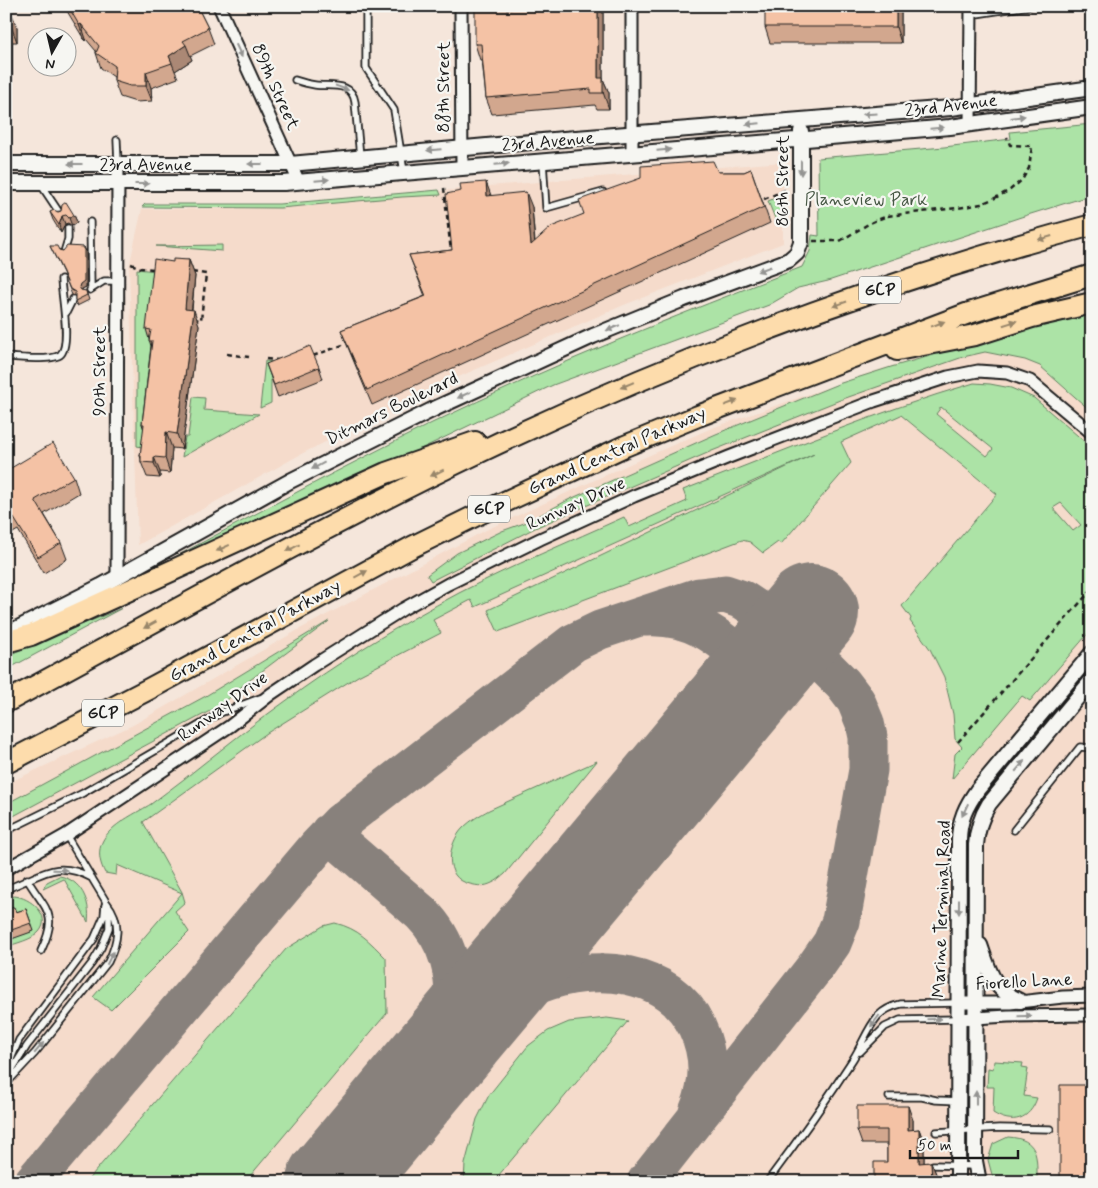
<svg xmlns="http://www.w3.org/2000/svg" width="1098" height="1188" font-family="Mynerve,sans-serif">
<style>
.built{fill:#f5dbcb}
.green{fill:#ace3a6;stroke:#648061;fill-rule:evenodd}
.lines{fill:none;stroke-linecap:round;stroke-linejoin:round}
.taxiway{stroke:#88817c;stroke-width:39}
.runway{stroke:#88817c;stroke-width:96}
.service-casing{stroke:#1c1c1c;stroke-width:9}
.minor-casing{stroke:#1c1c1c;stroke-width:15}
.tertiary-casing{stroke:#1c1c1c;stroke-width:18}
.motorway-casing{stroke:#1c1c1c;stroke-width:24}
.path{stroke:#1c1c1c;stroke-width:2.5;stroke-dasharray:5 4;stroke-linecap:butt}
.service{stroke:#f6f6f2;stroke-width:5.5}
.minor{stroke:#f6f6f2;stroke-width:11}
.tertiary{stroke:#f6f6f2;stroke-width:14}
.motorway{stroke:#fddcac;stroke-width:20}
.wall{fill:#d2a78e;stroke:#1c1c1c}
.shaded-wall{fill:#ab8874;stroke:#1c1c1c}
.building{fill:#f4c2a5;stroke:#1c1c1c}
.oneway{fill:#949492}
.oneway2{fill:#98866b}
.labels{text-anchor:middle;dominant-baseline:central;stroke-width:4.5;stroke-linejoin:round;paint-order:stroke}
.shield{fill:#f6f6f2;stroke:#5d5d5c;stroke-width:1}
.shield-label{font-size:16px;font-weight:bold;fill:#1c1c1c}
.street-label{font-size:18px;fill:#1c1c1c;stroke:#f6f6f2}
.park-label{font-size:18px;fill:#475845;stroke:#f6f6f2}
</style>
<rect width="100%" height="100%" fill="#f5e6db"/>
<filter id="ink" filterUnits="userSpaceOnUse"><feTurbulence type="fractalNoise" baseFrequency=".02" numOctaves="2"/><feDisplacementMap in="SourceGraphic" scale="10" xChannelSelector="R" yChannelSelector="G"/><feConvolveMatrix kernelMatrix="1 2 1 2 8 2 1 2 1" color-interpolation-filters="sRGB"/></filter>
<g filter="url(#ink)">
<path class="built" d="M783,162V243L624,305L456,378L303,453L138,545L129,267L142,209L280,208L489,186Z
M1092,309V1182H6V784L133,725L298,630L486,530L632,463L712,428L869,373L1042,319Z"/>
<path class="green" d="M1092,124V195L1021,217L828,281L798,288L769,305L553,385L373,472L181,561L173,558C259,512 345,466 432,423C552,365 677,315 802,267L810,251L812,235L819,236L818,158L944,147L1011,139L1010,132Z
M439,190L441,195L402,197L280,208L142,207L145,204H279Z
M783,195V218L776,221L768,201Z
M222,245V251L156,246Z
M137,269L174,273L146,448L137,446Z
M1092,314V412L1040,366L1025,360L985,352L963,357L840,400L712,451L535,528L431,581L427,575L457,553L502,531L527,522L568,500L716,434L838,384L891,367L1068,317Z
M265,361L298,364L271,376V403L260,408Z
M974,383L990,384L1011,388L1034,398L1092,448V629L1030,701L1022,696L952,779L955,754L962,747L955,739L953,714L944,677L930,649L910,621L911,618L902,606L997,494L901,415L841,442L851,463L781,544L778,542L763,553L750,542L742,540L498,632L488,610L814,454L475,607L471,600L433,620L441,633L358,676L267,733L143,822L182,892L185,902L175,911L189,932L111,1010L93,997L182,893L117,865L116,875L105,873C85,835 125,820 151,804C162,796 173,787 184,779C217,753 249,727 283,703C338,662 399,625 459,593C513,565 569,542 624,517L629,527L687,501L683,490C779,453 875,412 974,383ZM941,407L993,449L987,456L936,414ZM1061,503L1081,525L1073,531L1053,508Z
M193,397L205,398L204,410L259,414L182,457L185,437H188Z
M122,608L6,670V656Z
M329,621L242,686L223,704L6,820V804L204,697Z
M597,761L505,874C501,877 497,881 492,883C484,887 478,886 470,884C442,878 448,843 463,828C471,820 480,815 489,810Z
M59,876C81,879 91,902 88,922L64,879L43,889L47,882Z
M14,896C30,897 53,916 39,932C32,940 16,943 6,947V900Z
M335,923C359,929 369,941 386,958L387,1013L245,1182H86L286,949L323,926Z
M607,1018L628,1021L493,1182H464L465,1164L477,1119L489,1095L528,1046L548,1031L569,1022Z
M994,1061L1023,1063L1022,1067L1028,1068L1024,1096L1037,1098C1030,1120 1012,1125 993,1113L994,1087H987L988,1068L993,1069Z
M1008,1137C1039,1139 1037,1156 1037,1182H994L988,1160L993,1144Z"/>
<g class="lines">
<path class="taxiway" d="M646,617C697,614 724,642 761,673
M329,833L421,913C448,940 459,978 451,1016C448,1032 441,1048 434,1063
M466,1026C489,1011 513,995 539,984C594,963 669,968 697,1027C710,1054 710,1084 698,1112
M355,1156L361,1182
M33,1182L317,847L340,823L573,643L600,630L699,597L725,594L743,600L755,608L828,669L843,684L856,701L865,723L868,737V770L841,921L832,943L816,966L646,1182"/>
<path class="runway" d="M334,1182L811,612"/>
<g class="service-casing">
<path id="service" d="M366,6V68L394,110L404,172
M970,15L1029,6
M295,80C301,82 308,84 315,85C330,87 352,81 355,102L360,157
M117,140L118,164
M543,161L546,208L603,192
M41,185L61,215
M90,222L91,289
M64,252L68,239V228
M90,290L104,281H118
M66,313L73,299
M6,357C18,358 51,361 60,355C72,346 61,293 61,279
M1014,830L1080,747L1092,748
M6,831L83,793L220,713L260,698
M27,879C46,911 59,913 41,951
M6,889C41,877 54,858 92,878
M860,1052L885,1027L900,1020L958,1019
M6,1071L19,1040L94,939L104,916L105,905
M6,1079L27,1046L92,963L101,948L109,928V915L105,900L66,835
M6,1084L35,1053L108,962C118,942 122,922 107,903
M889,1097H922L936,1100L959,1101
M936,1132L999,1128L1050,1129
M933,1165L975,1166
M767,1182C797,1142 826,1101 853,1059C862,1045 867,1029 878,1016C885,1009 892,1006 901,1004L958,1003"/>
</g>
<g class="minor-casing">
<path id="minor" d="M219,6L299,182
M461,6L462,168
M970,124L971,6
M632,153V6
M117,577L118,164
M6,869L66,835L230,726L271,694L314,665L403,609L448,584L540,539L634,496L729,457L874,401L948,377L978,371L1007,373L1030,381L1092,433
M958,1003H1010L1063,997L1092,996
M958,1019L1008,1016L1092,1015"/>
</g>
<g class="tertiary-casing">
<path id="tertiary" d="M6,164H290L564,139L951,108L1092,88
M6,183H284L950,127L1092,107
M6,634L101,586L290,481L434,409L593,336L684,299L789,260L797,253L801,242V131
M980,945C989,971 993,990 1020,1001
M958,1182L959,841C959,820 966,806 978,789L1092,653
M979,1182L975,1161L976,845C977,830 981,817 989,804L1092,680"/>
</g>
<g class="motorway-casing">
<path id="motorway" d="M897,350L975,335L1032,317L1092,303
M6,642L31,635L386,473L475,442
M6,702C164,617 320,528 482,451C678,358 882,281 1092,225
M6,763L149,689L412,547L483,512L625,446L698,416L966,314L1092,275"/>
</g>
<path class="path" d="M444,188L451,252
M764,199L788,189
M813,241H840L870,223L887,216L965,207L981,204L995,198L1010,190L1022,180L1029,168L1032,146L1010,145L1007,137
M131,264L141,268L154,269
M192,272L206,274L201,320L194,319
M227,354L249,357
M313,356L348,343
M266,359L279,360
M958,742L1092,589"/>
<use href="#service" class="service"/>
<use href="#minor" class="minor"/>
<use href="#tertiary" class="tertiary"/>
<use href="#motorway" class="motorway"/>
</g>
<path class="wall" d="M64,6H197L208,28L214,44L190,56L192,60L175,71L178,78L151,88L152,101L136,102L120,97L114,81V77L101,68L96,53V51L86,39L85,41Z
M512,6H603V79L609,93V109H597L595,105L492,114L486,98L482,60H480L475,44L512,9Z
M901,6V43H770L765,27Z
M6,12L17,27V42H12V101H6Z
M751,169L770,223L372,405L347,345L341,330L425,296L409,255L452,250L491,196L532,207L535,242L584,214L718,172H744Z
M61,211L74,215L77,222L72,226L68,223L65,224L61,233L53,220L50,212Z
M50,246L63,251L84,247L86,252V287L82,289V291H86L89,300L77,306L75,301V296L72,295L65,277Z
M189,260L195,276L192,310L199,325L182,449L172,448L170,473L160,472V478L147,477L141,462V459L140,456L144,430L142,424L151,346L146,329L173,262Z
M266,364L319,367L323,379L278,397Z
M6,471L74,477L79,493L44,514L61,543L67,559L44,573L18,530L6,537Z
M26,909L34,931L6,941V910L16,912Z
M913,1120V1130L919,1129L924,1143V1163L931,1162L937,1176L887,1162V1144H862L857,1130Z"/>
<path class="shaded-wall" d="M598,6H603V79L609,93V109L598,78Z
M896,6H901V43L896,27Z
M11,12L17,27V42L11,26Z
M81,24L86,39L85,41L79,25Z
M6,26L12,42V101L6,85Z
M186,45L192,60L175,71L169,56Z
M146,72L151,88L152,101L146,86Z
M486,182L492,198L487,196Z
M526,192L532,207L536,261L531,245Z
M74,215L77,222L72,226L69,218Z
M62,216L65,224L61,233L59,225Z
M84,247L86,252V287L82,289L81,293L79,287Z
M189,260L195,276L190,324L185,309Z
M194,310L199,325L182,449L177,434Z
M166,432L172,448L170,473L165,458Z
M154,457L160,472V478L154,463Z
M908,1106L913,1120V1143L908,1130Z
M919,1129L924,1143V1176L919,1163Z
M931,1162L937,1176V1182H932Z"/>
<path class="building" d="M68,6H197L208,28L183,41L186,45L169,56L172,63L146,72V86H130L114,81L115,66L96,53L99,46L81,24L79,25Z
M512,6H598V78H603V93H591V89L486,98L481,44H475V9H512Z
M765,6H896V27H765Z
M6,12H11V26H6V79Z
M713,161L718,172H744L751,169L764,207L367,390L341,330L426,296L409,255L452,250L446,194L461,191L460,184L486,182L487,196L526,192L531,245L551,227L584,214L579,200L641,178V166Z
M66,202L74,215L69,218L66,215L62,216L59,225L50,212L54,210L58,212L61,211L62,205Z
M50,246H57L59,250L63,251L67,246L84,247V281L80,284L79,287L81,290L86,291L87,295L75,301V292L70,289L63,272Z
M154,259L173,262V259L189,260L185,309L194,310L177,434L166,432L165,458L154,457V463L141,462V456H140L144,424H142L152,341H149L151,330L146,329Z
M310,346L319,367L274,385L266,364Z
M53,443L74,477L35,500L61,543L38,557L12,515L6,518V471Z
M14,907L16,912L26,909L31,923L6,932V910Z
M1060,1085H1092V1182H1060Z
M857,1106H908V1130L919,1129V1163L931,1162L932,1182H874V1162H887V1130H857Z"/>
<defs><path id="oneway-solid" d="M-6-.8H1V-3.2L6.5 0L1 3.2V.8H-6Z" transform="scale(1.25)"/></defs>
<g class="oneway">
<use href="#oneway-solid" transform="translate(239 51) rotate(65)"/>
<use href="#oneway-solid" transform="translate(342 88) rotate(20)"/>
<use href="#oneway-solid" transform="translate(870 114) rotate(176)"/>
<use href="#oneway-solid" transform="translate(1018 117) rotate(-8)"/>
<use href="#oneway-solid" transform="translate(753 124) rotate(175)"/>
<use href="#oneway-solid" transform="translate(937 128) rotate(-5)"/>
<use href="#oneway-solid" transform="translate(434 150) rotate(175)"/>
<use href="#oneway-solid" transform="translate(664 150) rotate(-5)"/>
<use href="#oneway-solid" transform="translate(75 164) rotate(-180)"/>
<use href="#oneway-solid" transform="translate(255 164) rotate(180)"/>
<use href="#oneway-solid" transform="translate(502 164) rotate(-5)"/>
<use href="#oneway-solid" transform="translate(801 168) rotate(90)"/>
<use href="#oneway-solid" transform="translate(322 180) rotate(-5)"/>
<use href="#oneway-solid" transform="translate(142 184)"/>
<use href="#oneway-solid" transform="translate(764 269) rotate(159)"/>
<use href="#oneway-solid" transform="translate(613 328) rotate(158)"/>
<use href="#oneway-solid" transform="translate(464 395) rotate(155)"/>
<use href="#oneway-solid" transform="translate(318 466) rotate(152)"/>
<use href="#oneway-solid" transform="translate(1020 766) rotate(-50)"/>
<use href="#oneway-solid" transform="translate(965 810) rotate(115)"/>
<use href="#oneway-solid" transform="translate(60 870) rotate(2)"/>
<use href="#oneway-solid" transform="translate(959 907) rotate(90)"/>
<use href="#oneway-solid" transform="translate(110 958) rotate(-64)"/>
<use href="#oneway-solid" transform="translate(1025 1016) rotate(-1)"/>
<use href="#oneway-solid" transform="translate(934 1019) rotate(-1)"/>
<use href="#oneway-solid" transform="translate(875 1021) rotate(127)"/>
<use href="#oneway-solid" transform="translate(39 1048) rotate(-50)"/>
<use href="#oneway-solid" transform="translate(976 1098) rotate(-90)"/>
</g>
<g class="oneway2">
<use href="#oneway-solid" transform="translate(1045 238) rotate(164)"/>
<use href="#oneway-solid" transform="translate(840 304) rotate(161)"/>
<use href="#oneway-solid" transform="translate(1010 323) rotate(-17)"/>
<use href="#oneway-solid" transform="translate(938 324) rotate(-21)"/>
<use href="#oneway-solid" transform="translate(627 385) rotate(157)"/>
<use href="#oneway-solid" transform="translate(731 403) rotate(-21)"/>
<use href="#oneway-solid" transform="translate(437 473) rotate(154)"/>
<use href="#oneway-solid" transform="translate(223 548) rotate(155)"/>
<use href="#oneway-solid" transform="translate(293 548) rotate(152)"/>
<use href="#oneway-solid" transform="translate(361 574) rotate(-28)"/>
<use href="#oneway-solid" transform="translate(150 625) rotate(152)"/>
</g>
</g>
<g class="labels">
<g class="shield">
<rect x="859" y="276.5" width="42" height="27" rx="4"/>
<rect x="468" y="495.5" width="42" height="27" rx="4"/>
<rect x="82" y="699.5" width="42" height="27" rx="4"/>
</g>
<g class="shield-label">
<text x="880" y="290">GCP</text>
<text x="489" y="509">GCP</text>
<text x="103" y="713">GCP</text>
</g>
<g class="street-label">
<text transform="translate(275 87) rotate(66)">89th Street</text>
<text transform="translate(444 87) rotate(-90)">88th Street</text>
<text transform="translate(951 106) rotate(-7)">23rd Avenue</text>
<text transform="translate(548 142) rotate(-5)">23rd Avenue</text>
<text x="146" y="165">23rd Avenue</text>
<text transform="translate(783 181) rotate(-90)">86th Street</text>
<text transform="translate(100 371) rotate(-90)">90th Street</text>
<text transform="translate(392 409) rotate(-26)">Ditmars Boulevard</text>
<text transform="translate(617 451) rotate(-24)">Grand Central Parkway</text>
<text transform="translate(576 504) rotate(-24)">Runway Drive</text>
<text transform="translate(255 631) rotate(-29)">Grand Central Parkway</text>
<text transform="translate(223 707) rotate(-36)">Runway Drive</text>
<text transform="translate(942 909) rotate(-88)">Marine Terminal Road</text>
<text transform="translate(1024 982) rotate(-3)">Fiorello Lane</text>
</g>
<g class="park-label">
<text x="866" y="200">Planeview Park</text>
</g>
</g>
<rect width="1098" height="1188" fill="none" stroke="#f6f6f2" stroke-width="25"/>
<rect x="12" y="12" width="1073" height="1163" fill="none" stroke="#1c1c1c" stroke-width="2" filter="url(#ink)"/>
<g transform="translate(52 52) rotate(188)"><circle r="24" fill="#f6f6f2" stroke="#9f9f9c"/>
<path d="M0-4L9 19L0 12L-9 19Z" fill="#1c1c1c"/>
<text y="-8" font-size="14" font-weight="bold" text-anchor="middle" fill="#1c1c1c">N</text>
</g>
<path d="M910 1150v8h108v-8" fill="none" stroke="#1c1c1c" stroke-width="2.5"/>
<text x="918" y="1150" font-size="15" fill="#1c1c1c" stroke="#f6f6f2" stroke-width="4" paint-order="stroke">50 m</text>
</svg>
